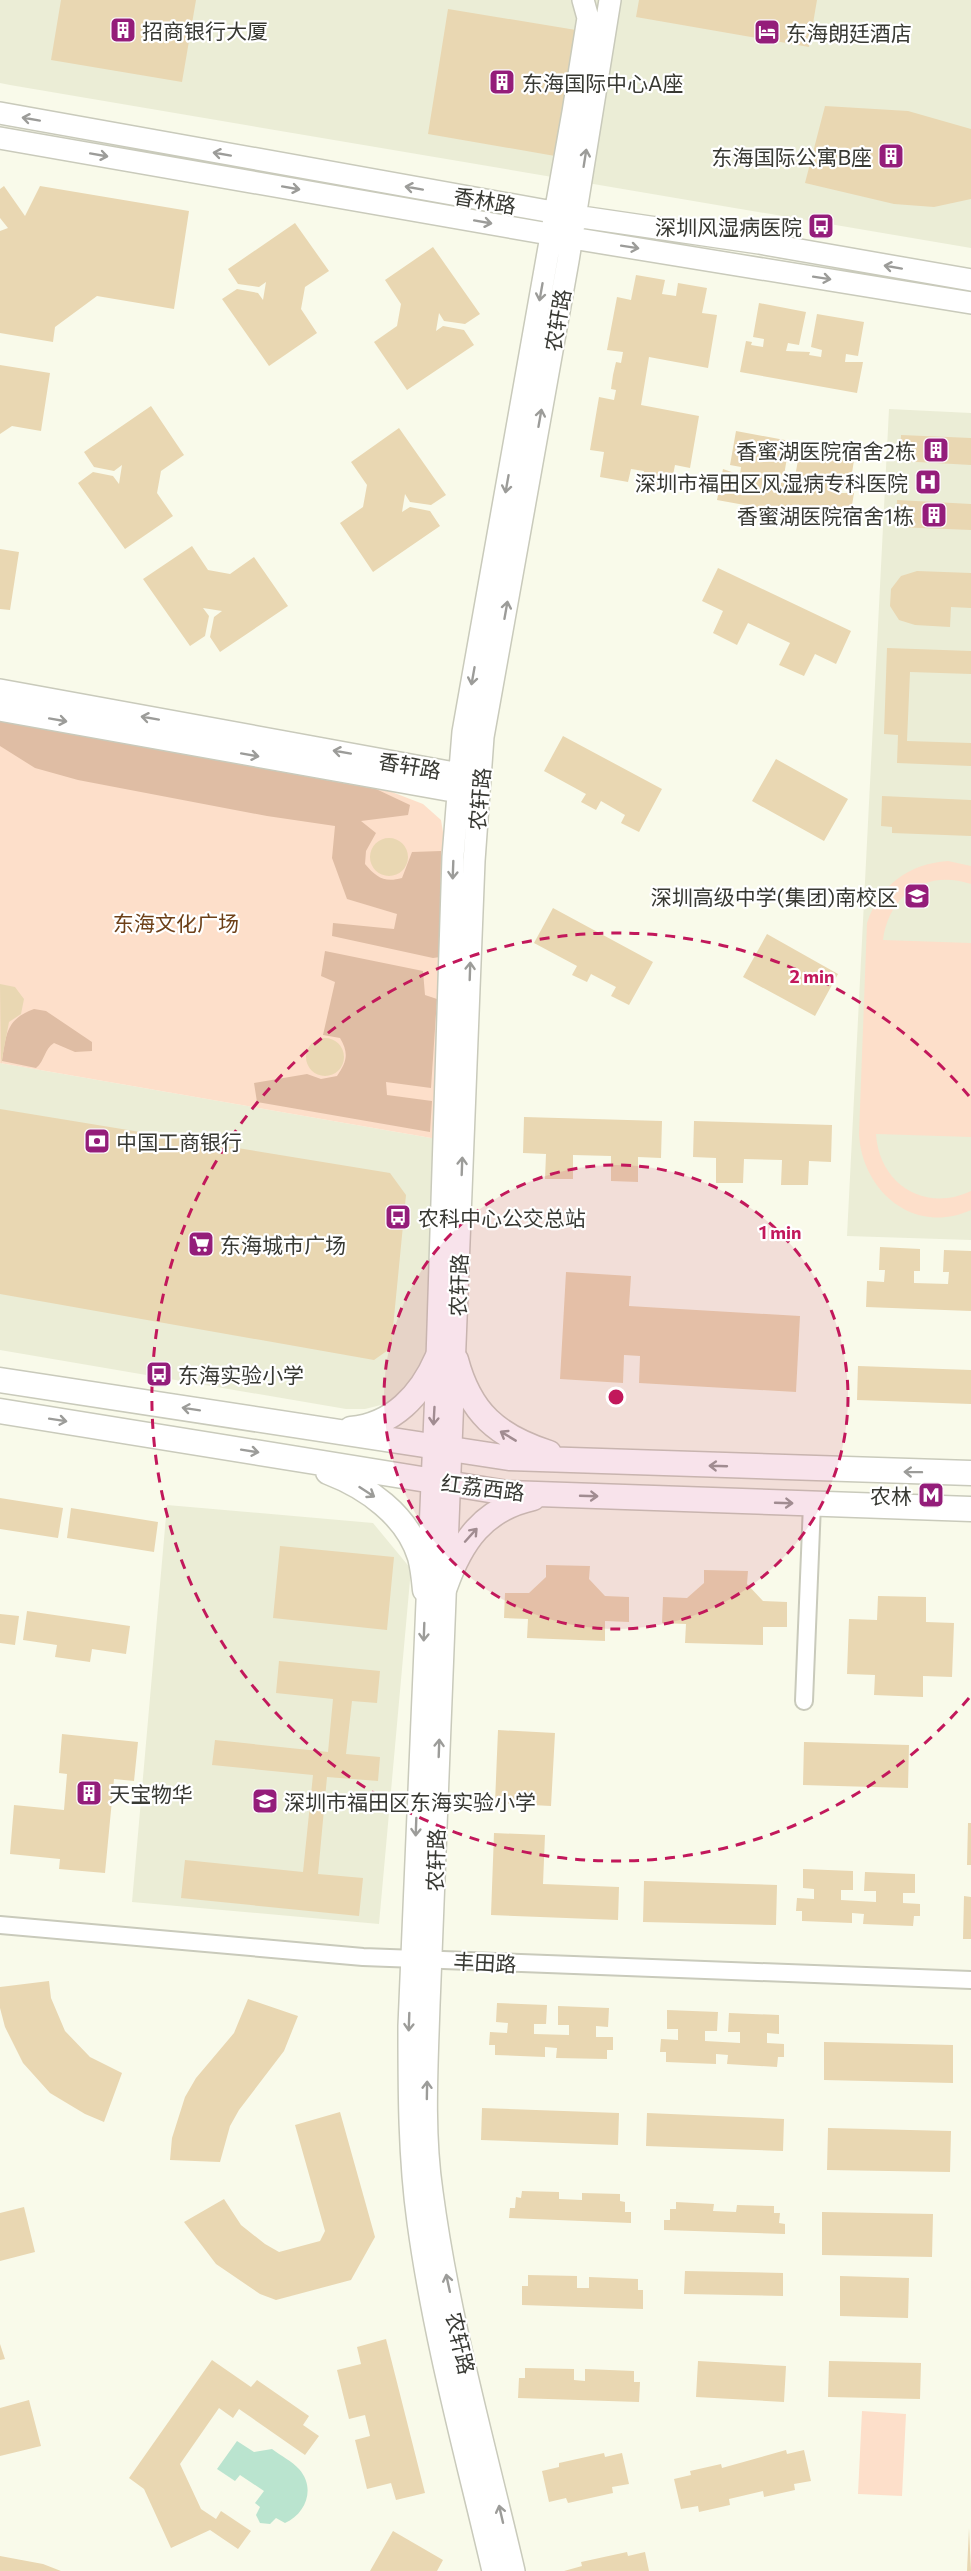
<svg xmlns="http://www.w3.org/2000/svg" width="971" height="2571" font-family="Commissioner,'Noto Sans SC',sans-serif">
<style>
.built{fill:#ebedd6}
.green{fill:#fddfca}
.forest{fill:#dfbda4}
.water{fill:#bae4cf}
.building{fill:#e9d7b2}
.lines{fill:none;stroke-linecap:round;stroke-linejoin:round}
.minor-casing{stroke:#c9cabb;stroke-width:20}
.tertiary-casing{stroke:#c9cabb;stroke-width:24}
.secondary-casing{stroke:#c9cabb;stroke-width:27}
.minor{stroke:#fff;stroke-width:16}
.tertiary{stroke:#fff;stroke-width:21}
.secondary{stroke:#fff;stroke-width:24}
.oneway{stroke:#9c9c99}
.ring{fill:none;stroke:#c2185b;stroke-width:3;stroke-dasharray:10 8}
.labels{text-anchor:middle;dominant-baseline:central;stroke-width:4.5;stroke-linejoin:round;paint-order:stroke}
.poi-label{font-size:21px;fill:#383933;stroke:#fff;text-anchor:start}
.street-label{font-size:21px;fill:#383933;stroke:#fff}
.park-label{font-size:21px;fill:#6d4018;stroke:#fff}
.centre{fill:#c2185b;stroke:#fff;stroke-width:3}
.ring-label{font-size:18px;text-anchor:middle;font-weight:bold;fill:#c2185b;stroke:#fff;stroke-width:4.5;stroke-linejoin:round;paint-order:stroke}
</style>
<rect width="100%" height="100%" fill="#f9faea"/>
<path class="built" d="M0,0H971V248L10,85L0,83Z
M889,409L971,413V1240L847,1236Z
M0,1063L437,1139L429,1343L415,1381L404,1392L385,1404L365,1409H346L0,1350Z
M167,1505L373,1523L411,1569L379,1924L132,1902Z"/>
<path class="green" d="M0,717L379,787L423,804L441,820L446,850L437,1139L0,1063Z
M948,861L971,866V884C927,869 889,894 883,940L971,943V1137L876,1134C879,1184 925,1213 971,1191V1210C914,1236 862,1191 859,1134L867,923C880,885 908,864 948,861Z
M862,2411L906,2414L902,2496L858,2494Z"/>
<path class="forest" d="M0,721L376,789L410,805L408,815L361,821L376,833L366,851L365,864C376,877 384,883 402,878L412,852L441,851L440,957L433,958L332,936L333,923L394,929L397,914L347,899L332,858L335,826L267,816L78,780L35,768L0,746Z
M325,951L423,971L425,995L437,999L431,1088L386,1082L387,1095L432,1101L430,1132L257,1102L254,1083L307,1074L321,1079L337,1076C347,1062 349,1053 340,1038L323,1035L335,982L321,976Z
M34,1009L46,1011L92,1042V1051L75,1052L54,1043C44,1049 45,1061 36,1068L2,1061C6,1035 6,1019 34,1009Z"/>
<path class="water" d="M237,2441L254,2452L272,2449C281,2456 292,2461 299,2469C316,2488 306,2514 285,2523L276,2518L270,2524L260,2523L256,2515L260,2507L255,2503L264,2491L240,2475L235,2481L217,2469Z"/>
<path class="building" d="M61,0H196L182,82L51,60Z
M639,0H817L809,47L636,17Z
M448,9L576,30L555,156L428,134Z
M825,106L908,111L971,129V199L934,207L894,204L805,183Z
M4,186L25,216L40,186L189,211L174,309L97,296L55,327L53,342L0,333V231L8,228L0,218V189Z
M295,223L329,271L305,287L301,309L317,333L269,366L222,299L237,289L258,293L263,300L266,282L259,287L238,284L228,269Z
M433,247L480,314L465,324L444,321L439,313L436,331L443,326L464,330L474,345L407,390L374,342L397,326L401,304L385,280Z
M636,275L665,280L662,294L676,296L678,283L707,288L702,313L717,315L708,368L649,357L641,405L699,416L690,468L675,465L670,490L642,485L644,471L631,469L628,482L600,477L604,452L590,450L599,397L614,400L616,390L611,389L613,375L616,362L621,363L623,352L607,350L617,297L631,300Z
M759,303L806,312L799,345L788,343L786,351L810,352L809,355L821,357L822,350L811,347L817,314L864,322L858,356L846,354L845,362H863L857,393L740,372L746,341L752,342L751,345L763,347L764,339L753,337Z
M0,365L50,373L41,431L12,426L0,434Z
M151,406L184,455L161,471L157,493L173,516L125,549L78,483L93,472L113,476L119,484L122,465L114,471L94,467L84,452Z
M399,428L446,495L431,505L410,502L405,494L402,512L410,507L430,511L440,526L373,572L340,523L363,507L367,485L351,462Z
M736,431L790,441L784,475L772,473L771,481L782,483L783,480L805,487L807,479L795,477L801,443L855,453L850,487L838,484L836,493H854L849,524L717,500L723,469L740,475L741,467L730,465Z
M901,435L971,438V465L900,461Z
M897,500L971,504V530L896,527Z
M192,546L208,570L230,574L254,557L288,606L220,652L210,637L214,617L222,611L203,608L209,616L205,636L190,646L143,579Z
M0,549L19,552L10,610L0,609Z
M718,568L851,631L836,664L815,654L804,676L779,665L790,643L748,623L737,645L713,633L723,611L702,601Z
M917,571L971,573V608L951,607L950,627L915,625L899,620L890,606L891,589L901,576Z
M887,648L971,651V674L910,672L907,741L971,743V766L897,763L898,735L884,734Z
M563,736L662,789L639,832L621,823L625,815L601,801L596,810L581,802L586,794L544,771Z
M776,759L848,799L824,841L752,801Z
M882,796L971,800V836L892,833V827L881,826Z
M370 857a19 19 0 1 1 38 0a19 19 0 1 1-38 0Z
M553,908L653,962L629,1005L611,996L616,987L591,974L587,982L572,975L577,966L534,943Z
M767,934L838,974L815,1016L743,977Z
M0,984L15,987L24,999L21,1014L9,1022L1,1064Z
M306 1057a19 19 0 1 1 38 0a19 19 0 1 1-38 0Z
M0,1109L390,1173L406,1195L391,1348L374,1360L0,1294Z
M524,1117L662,1121L661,1158L638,1157V1182L611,1181V1156L573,1155V1179H545L546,1154L523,1153Z
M694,1121L832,1125L831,1162L809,1161L808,1185H781L782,1160L744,1159L743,1183H716V1158L693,1157Z
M880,1247L920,1249V1271H914V1283L948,1284L949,1272H943L944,1250L971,1251V1311L866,1307L867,1281L884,1282L885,1270H879Z
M566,1272L631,1276L629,1306L800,1316L796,1392L639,1383L640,1356L624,1355L623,1383L560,1379Z
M858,1366L971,1370V1404L857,1400Z
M0,1498L63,1508L58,1538L0,1529Z
M71,1508L158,1522L154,1552L67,1538Z
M280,1546L394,1557L387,1630L273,1618Z
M546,1565L590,1566L589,1579L605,1596L629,1597V1622L605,1621V1641L527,1638L528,1619L504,1618L505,1593H529L546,1577Z
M704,1570L748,1571L747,1584L763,1601L787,1602V1627H763V1645L685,1643L686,1624L662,1623L663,1597L687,1598L704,1583Z
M878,1596L926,1597V1622L954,1623L952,1677L923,1676V1697L874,1695L875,1675L847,1674L849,1619L877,1620Z
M27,1611L130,1626L126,1654L92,1649L90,1662L55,1657L57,1645L23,1640Z
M0,1614L19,1616L15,1645L0,1643Z
M279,1661L380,1671L377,1703L352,1701L346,1754L380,1757L378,1781L327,1777L318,1874L363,1878L359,1916L181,1898L185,1860L303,1872L313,1775L212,1765L215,1740L328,1752L333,1699L276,1693Z
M498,1730L555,1733L551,1806L495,1803Z
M62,1734L138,1742L134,1781L114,1779L105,1873L59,1869L60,1859L10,1854L14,1805L64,1810L67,1774L59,1773Z
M804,1742L909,1745L908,1788L803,1785Z
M968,1823H971V1865H967Z
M494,1833L545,1835L543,1884L619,1887L618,1920L491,1915Z
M803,1869L853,1871V1890H841V1900L876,1902V1891H864L865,1872L915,1874V1893H903V1903L920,1904V1916H914L913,1926L863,1924L864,1914L852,1913V1923L802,1921V1911H796L797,1898L814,1899V1889L803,1888Z
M644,1881L777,1885L776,1925L643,1922Z
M964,1896L971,1897V1939H963Z
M49,1981L51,1998L65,2031L90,2057L122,2073L104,2122L85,2114L50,2093L23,2063L5,2027L0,2008V1987Z
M248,1999L298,2016L284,2051L239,2110L230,2126L220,2162L170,2160L172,2138L185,2097L196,2078L234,2033Z
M497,2003L547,2005L546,2024H534V2034L569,2035V2025H558V2006L609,2008L608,2027L596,2026V2037H613V2050H607V2059L556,2058L557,2048L545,2047V2057L495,2055V2045H489L490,2032L507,2033L508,2023L496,2022Z
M667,2010L718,2012L717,2031H705V2041L740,2043V2032H728L729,2013L779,2015V2034L767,2033V2043L784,2044V2057H778L777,2067L727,2064L728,2055L716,2054V2064L666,2062V2052H660L661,2039L678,2040V2029H667Z
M824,2042L953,2045V2083L824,2080Z
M482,2108L619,2113L618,2145L481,2140Z
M340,2112L375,2237L351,2280L276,2300L260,2294L216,2264L184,2222L224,2199L241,2225L265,2244L279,2252L320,2241L325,2231L295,2125Z
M647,2113L784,2119L783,2151L646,2146Z
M828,2128L951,2131L950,2172L827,2170Z
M522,2191L559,2192V2199L582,2200V2193L620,2194V2201L625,2202V2212H631V2223L509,2218L510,2208H515L516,2197L521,2198Z
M676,2202L714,2204L713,2211L736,2212L737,2205L774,2206V2213H780L779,2223L785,2224V2234L664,2230V2220H670V2209H676Z
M24,2207L35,2252L0,2261V2213Z
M822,2212L933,2214L932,2257L822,2255Z
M685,2271L783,2273V2296L684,2294Z
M528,2275L577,2276V2288H589V2277L638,2279V2290H643V2309L522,2305V2286H528Z
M840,2276L909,2278L908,2318L840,2316Z
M386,2339L425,2493L396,2500L391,2483L367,2489L355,2440L370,2436L365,2415L349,2419L337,2370L361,2364L357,2347Z
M0,2344L5,2359L0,2360Z
M212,2360L251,2387L257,2380L309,2416L303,2425L319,2436L305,2455L239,2409L233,2418L219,2408L180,2464L201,2509L216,2519L221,2511L251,2531L238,2549L210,2530L171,2548L144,2489L129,2478Z
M698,2361L786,2366L784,2402L696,2397Z
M829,2361L921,2363L920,2399L828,2397Z
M525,2368L574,2369V2380L585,2381V2369L634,2371V2382H640L639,2402L518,2398L519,2378H525Z
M29,2400L41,2446L0,2456V2408Z
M786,2450L787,2454L804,2450L811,2481L794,2484L795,2490L764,2497L763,2491L729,2499L730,2505L699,2512L698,2506L681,2509L674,2479L691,2475L690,2471L721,2464L722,2468Z
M604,2453L605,2457L622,2453L629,2484L612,2487L613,2493L568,2503L566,2498L549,2502L542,2471L559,2467V2463Z
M969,2528L971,2571H967Z
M393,2531L443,2560L437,2571H370Z
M627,2552L628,2556L645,2552L649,2571H564L582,2566L581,2562Z
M0,2556L43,2564L61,2571H0Z"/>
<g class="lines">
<g class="minor-casing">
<path id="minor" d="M804,1701L812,1504
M0,1925L363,1957L971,1980"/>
</g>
<g class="tertiary-casing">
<path id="tertiary" d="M0,113L575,216L759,243L971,280
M0,138L572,238L971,303
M0,690L460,774L471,780
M0,710L458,792L471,788
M493,2571C466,2455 434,2340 418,2222C409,2157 409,2092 409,2026L436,1390L453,857L463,732L573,112L588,18L583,0
M514,2571C485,2446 449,2320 432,2192C423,2131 427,2067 429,2005L474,861L483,737L568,261L610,0"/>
</g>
<g class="secondary-casing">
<path id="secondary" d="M456,1360C470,1413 497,1436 549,1453
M0,1380L509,1458L971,1473
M0,1411L508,1493L971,1509
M351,1429C393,1425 421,1395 437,1358
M328,1472C367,1487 407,1515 420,1557C423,1568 424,1579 425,1590
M445,1587C461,1542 483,1509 533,1498"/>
</g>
<use href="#minor" class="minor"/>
<use href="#tertiary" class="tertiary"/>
<use href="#secondary" class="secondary"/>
</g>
<defs><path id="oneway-shaft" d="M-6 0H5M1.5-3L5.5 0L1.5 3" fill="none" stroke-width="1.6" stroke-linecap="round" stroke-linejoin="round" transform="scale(1.5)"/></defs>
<g class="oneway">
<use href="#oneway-shaft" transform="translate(31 119) rotate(-170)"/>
<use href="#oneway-shaft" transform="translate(222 154) rotate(-170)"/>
<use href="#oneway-shaft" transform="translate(99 155) rotate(10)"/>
<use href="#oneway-shaft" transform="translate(585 158) rotate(-81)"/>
<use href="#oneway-shaft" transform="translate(291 188) rotate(10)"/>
<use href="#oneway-shaft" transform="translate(414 188) rotate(-170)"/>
<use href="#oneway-shaft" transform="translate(483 222) rotate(10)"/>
<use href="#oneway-shaft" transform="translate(630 247) rotate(9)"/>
<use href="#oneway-shaft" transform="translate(893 267) rotate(-170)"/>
<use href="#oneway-shaft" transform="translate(822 278) rotate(9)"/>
<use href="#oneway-shaft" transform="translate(541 292) rotate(100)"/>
<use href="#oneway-shaft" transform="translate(540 418) rotate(-80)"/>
<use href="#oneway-shaft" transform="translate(507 484) rotate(100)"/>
<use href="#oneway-shaft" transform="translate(506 610) rotate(-80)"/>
<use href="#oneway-shaft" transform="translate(473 676) rotate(100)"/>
<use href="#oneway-shaft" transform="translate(150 718) rotate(-170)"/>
<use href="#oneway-shaft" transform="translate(58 720) rotate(10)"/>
<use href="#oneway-shaft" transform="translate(342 752) rotate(-170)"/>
<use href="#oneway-shaft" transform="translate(250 755) rotate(10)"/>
<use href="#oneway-shaft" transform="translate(453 870) rotate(92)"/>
<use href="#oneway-shaft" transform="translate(470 971) rotate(-88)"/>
<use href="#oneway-shaft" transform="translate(462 1166) rotate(-88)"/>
<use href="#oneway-shaft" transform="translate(191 1409) rotate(-171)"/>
<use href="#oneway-shaft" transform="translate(434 1416) rotate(93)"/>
<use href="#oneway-shaft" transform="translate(58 1420) rotate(9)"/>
<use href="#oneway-shaft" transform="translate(508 1436) rotate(-149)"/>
<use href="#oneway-shaft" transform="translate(250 1451) rotate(9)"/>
<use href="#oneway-shaft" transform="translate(718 1466) rotate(-178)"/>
<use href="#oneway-shaft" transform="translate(913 1472) rotate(-179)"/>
<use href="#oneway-shaft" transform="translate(367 1492) rotate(33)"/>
<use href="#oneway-shaft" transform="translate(589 1496) rotate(2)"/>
<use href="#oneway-shaft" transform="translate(784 1503) rotate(2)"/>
<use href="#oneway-shaft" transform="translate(471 1535) rotate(-48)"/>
<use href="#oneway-shaft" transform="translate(424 1632) rotate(92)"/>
<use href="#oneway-shaft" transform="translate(439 1748) rotate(-88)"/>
<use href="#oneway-shaft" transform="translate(416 1827) rotate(92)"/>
<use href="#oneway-shaft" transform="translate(409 2022) rotate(92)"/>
<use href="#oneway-shaft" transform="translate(427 2090) rotate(-89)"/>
<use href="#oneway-shaft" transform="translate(448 2283) rotate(-102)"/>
<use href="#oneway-shaft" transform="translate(501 2514) rotate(-103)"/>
</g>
<circle cx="616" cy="1397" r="232" fill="#c2185b" fill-opacity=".12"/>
<g class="ring">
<circle cx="616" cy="1397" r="232"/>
<path d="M969 1698A464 464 0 1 1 969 1096"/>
</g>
<defs>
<g id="building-square" transform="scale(1.35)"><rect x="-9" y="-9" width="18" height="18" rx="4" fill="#941d7a" stroke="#fff"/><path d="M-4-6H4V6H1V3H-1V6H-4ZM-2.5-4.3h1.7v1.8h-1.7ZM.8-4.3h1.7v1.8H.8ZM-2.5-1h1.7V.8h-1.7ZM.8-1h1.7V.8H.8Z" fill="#fff"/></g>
<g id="hotel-square" transform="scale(1.35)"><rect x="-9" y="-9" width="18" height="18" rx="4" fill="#941d7a" stroke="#fff"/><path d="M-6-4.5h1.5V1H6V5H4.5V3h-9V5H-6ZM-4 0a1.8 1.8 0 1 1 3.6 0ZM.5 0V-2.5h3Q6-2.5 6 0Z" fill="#fff"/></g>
<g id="bus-square" transform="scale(1.35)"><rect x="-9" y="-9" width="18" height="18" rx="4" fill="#941d7a" stroke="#fff"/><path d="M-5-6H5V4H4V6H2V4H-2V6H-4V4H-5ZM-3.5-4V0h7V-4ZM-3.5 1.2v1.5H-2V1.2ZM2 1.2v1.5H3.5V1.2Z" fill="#fff"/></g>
<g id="hospital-square" transform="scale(1.35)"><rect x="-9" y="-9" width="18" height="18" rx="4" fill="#941d7a" stroke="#fff"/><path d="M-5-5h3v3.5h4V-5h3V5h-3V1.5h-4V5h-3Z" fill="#fff"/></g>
<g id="school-square" transform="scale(1.35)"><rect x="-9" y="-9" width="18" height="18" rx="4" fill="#941d7a" stroke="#fff"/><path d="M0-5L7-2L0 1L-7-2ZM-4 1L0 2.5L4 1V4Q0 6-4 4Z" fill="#fff"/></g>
<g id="bank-square" transform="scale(1.35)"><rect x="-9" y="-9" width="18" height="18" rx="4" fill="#941d7a" stroke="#fff"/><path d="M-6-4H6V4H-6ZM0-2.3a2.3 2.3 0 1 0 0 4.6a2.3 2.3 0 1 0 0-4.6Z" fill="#fff"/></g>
<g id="supermarket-square" transform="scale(1.35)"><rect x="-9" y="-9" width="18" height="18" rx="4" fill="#941d7a" stroke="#fff"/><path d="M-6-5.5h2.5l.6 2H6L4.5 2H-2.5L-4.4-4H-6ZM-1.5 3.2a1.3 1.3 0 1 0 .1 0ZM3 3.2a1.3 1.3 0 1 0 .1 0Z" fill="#fff"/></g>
<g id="metro-square" transform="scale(1.35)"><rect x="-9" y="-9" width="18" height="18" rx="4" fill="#941d7a" stroke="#fff"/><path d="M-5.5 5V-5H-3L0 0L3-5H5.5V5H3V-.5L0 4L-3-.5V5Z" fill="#fff"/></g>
</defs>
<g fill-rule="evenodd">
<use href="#building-square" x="123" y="30"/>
<use href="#hotel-square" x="767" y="32"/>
<use href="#building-square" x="502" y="82"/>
<use href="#building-square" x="891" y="156"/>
<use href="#bus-square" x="821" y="226"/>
<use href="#building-square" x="936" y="450"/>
<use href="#hospital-square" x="928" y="482"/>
<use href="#building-square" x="934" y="515"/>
<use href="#school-square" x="917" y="896"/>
<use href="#bank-square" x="97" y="1141"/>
<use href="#bus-square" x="398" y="1217"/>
<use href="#supermarket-square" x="201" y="1244"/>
<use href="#bus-square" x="159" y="1374"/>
<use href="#metro-square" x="931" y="1495"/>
<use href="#building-square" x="89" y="1793"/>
<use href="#school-square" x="265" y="1801"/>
</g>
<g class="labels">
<g class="poi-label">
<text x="142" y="30">招商银行大厦</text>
<text x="786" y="32">东海朗廷酒店</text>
<text x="522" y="82">东海国际中心A座</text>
<text x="872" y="156" text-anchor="end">东海国际公寓B座</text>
<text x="802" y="226" text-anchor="end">深圳风湿病医院</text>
<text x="916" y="450" text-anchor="end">香蜜湖医院宿舍2栋</text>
<text x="908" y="482" text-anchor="end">深圳市福田区风湿病专科医院</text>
<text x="914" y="515" text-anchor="end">香蜜湖医院宿舍1栋</text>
<text x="898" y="896" text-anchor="end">深圳高级中学(集团)南校区</text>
<text x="116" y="1141">中国工商银行</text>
<text x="418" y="1217">农科中心公交总站</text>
<text x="220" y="1244">东海城市广场</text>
<text x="178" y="1374">东海实验小学</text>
<text x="912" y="1495" text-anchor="end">农林</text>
<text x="109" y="1793">天宝物华</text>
<text x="284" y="1801">深圳市福田区东海实验小学</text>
</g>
<g class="street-label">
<text transform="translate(485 200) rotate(10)">香林路</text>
<text transform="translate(557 320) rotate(-80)">农轩路</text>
<text transform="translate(410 765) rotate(10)">香轩路</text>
<text transform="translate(479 799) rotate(-85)">农轩路</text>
<text transform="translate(458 1285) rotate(-88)">农轩路</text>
<text transform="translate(483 1487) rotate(7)">红荔西路</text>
<text transform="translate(435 1860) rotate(-88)">农轩路</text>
<text transform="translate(485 1962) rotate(3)">丰田路</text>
<text transform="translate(461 2343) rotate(77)">农轩路</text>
</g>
<g class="park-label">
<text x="176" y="922">东海文化广场</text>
</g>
</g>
<circle cx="616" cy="1397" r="9" class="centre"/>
<g class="ring-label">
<text x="812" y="983">2 min</text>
<text x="780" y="1239">1 min</text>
</g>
</svg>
